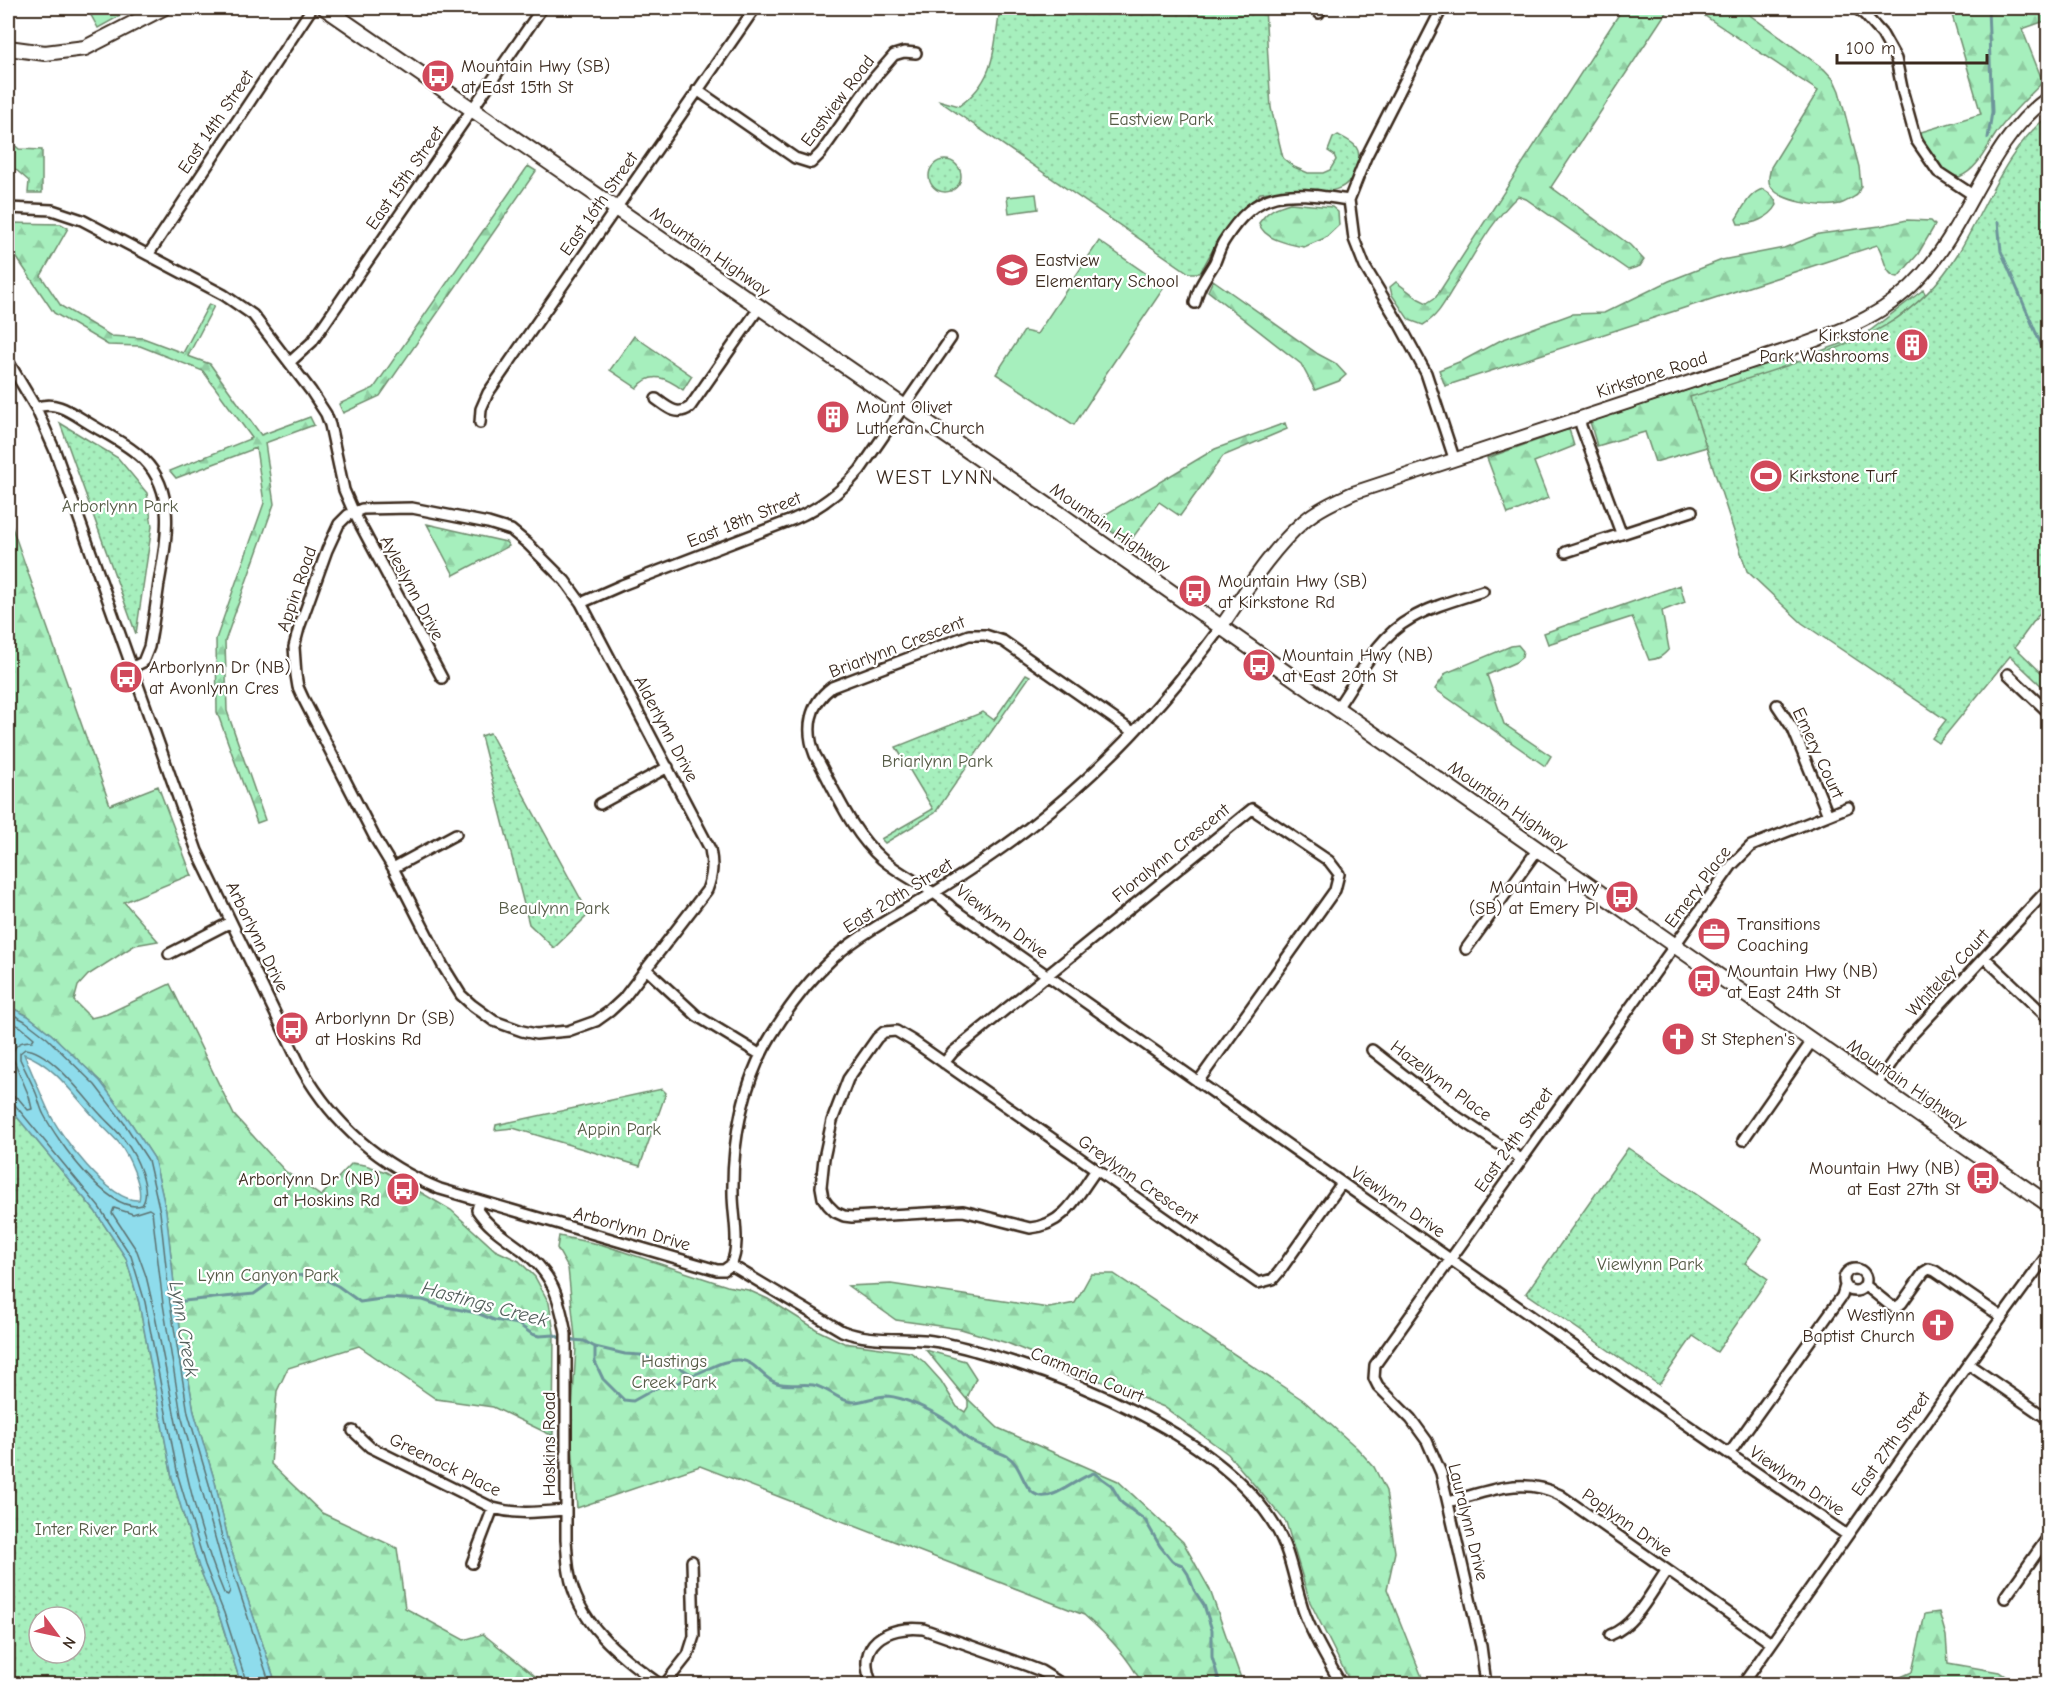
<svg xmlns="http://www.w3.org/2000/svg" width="2056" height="1692" font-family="'Comic Neue',sans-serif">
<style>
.grass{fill:#a6efbd;stroke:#708c6e;stroke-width:1.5}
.forest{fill:url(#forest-firs);stroke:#708c6e;stroke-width:1.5}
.park{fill:url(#park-dots);stroke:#708c6e;stroke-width:1.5;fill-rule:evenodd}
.water{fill:#8edcec;stroke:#6d959a;stroke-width:1.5;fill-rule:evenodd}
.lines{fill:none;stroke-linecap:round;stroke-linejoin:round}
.shore{stroke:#5c7170;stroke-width:1.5}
.stream{stroke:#6d959a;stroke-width:3}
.minor-casing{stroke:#3b2a1e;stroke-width:14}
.tertiary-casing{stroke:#3b2a1e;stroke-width:16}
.secondary-casing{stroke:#3b2a1e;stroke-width:18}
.minor{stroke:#fff;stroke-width:9}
.tertiary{stroke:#fff;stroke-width:12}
.secondary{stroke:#fff;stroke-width:14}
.labels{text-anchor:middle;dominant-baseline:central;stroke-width:4.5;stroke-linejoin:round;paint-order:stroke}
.poi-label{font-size:18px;fill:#3b2a1e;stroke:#fff;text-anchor:start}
.street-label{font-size:18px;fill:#3b2a1e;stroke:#fff}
.park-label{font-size:18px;fill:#565b46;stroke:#fff}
.neighbourhood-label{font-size:20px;letter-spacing:1.5px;fill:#3b2a1e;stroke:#fff}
.water-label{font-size:20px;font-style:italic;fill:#545f5c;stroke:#fff}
</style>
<defs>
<pattern id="forest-firs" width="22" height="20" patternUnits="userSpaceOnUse" patternTransform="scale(1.5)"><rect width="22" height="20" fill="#a6efbd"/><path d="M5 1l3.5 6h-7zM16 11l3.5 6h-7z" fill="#90cda2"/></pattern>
<pattern id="park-dots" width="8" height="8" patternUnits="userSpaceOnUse" patternTransform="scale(1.5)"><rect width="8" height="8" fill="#a6efbd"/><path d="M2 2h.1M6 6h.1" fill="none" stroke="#90cda2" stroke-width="1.8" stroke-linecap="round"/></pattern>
</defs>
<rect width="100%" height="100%" fill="#fff"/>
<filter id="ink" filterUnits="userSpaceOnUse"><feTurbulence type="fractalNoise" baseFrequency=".0167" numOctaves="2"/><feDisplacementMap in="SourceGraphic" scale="12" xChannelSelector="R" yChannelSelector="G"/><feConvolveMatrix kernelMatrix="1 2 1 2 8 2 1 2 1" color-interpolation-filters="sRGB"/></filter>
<g filter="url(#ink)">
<path class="grass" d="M1036,194L1038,209L1009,213L1007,197Z
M1099,241L1161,284L1163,289L1103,378L1104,379L1074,425L996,374L1024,331L1037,334Z"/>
<path class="forest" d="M87,8H134L98,28Z
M1623,8H1669L1551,187L1630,245L1644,260L1640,266L1628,270L1526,199L1518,196C1493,219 1475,253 1457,282C1446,299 1440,315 1423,325L1409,320L1392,295L1390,287L1396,282L1419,299L1427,303L1436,297Z
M1693,8H1740L1824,69L1834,80L1839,91L1859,167L1861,186L1857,195C1852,198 1846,202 1840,204C1824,208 1778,202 1770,185C1767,179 1770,173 1771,167L1818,91Z
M1950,8H2048V20L2022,29L2043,82C2027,98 2011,113 1998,131C1986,147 1979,169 1959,177L1937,170L1926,149L1921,132L1981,114Z
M8,139L19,149L42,150V193H28L29,181L8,163Z
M528,166L536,171L380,396L343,413L339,404L374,388Z
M1763,189C1770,193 1775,197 1777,205C1770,218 1752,225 1738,224L1736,219C1743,208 1750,192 1763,189Z
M1290,203L1332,207L1338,212L1339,225L1325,238L1304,247C1288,244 1263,239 1259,223C1268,210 1276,207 1290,203Z
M1907,220L1931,221L1935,225L1918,254L1898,277C1883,275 1885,254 1877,245L1445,386L1439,370L1464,360L1501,340L1572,314L1604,313L1669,281L1722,260L1784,248L1819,234L1880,226Z
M8,223L61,224L68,228L41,276L61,306L111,336L143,338L183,353L209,304L214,306L188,356L210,364L261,435L310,417L314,425L265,443L274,504L225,641L227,711L265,820L257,823L217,712L216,639L264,503L256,448L176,478L170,471L252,438L203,371L140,346L108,345L54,313L15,255L8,247Z
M1213,280L1318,354L1335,363L1346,375L1339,381L1315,390L1301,364L1208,291Z
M1923,290L1926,295L1845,373L1818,352L1863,336Z
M634,336L692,376L683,390C667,378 651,370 637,388L610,370Z
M1788,357L1800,363L1717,444L1655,462L1645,432L1597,446L1590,422Z
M1285,423L1287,429L1223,456L1180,516L1159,502L1128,544L1096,520L1215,449Z
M1569,429L1574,446L1534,462L1548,498L1508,514L1487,458Z
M8,516L110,805L158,786L192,876L190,875L124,902L158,941L135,945L88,975L78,986L74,1001L91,1018L107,1014L170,984L234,1115L285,1171L321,1196L352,1163L365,1165L386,1172L451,1210L495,1250L519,1261L535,1277L549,1303L554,1332L553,1436L493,1407L436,1399L359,1346L288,1368L277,1391L271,1464L322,1513L397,1548L405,1608L464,1640L483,1634L545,1684H276L229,1543L215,1482L194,1412L176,1302L166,1211L154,1158L129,1120L100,1081L51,1034L28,1016L8,1006Z
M427,524L506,542L509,546L454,575Z
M1680,585L1685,602L1662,611L1669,649C1663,656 1659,659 1649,660L1632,617L1548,644L1544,633Z
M1518,645L1523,651L1522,657L1516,662L1487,675L1504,724L1551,756L1545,766L1435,689L1446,673L1511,646Z
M559,1236L603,1245L727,1286L748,1290L768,1299L819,1331L844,1343L910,1352L923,1361L941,1381L957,1407L965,1412L968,1407V1401L926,1350L965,1361L976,1378L967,1398L998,1428L1118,1481L1183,1542L1210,1590L1243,1684H1142C1128,1656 1107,1635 1084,1615L700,1466L577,1508L571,1430L576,1347L568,1268L557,1248Z
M1091,1274H1114L1303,1400L1357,1448L1374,1467L1386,1491L1395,1552L1387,1589L1422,1677L1421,1684H1351L1310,1602L1286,1522L1228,1454L1164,1407L1007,1343L961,1329L896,1320L848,1286L891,1284L1049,1308L1075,1303Z
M1939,1612L1946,1636L1948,1663L1999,1672L2017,1684H1885L1912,1672L1925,1614Z"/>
<path class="park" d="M1000,8H1265L1271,108L1283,158L1294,167L1308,173H1323L1330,170L1336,160L1334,155L1328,151L1333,138L1338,135C1350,141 1362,146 1358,162C1350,200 1317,191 1289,191C1279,191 1270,192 1260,193L1217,242L1200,273H1189L938,100L959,106C996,80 994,48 1000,8Z
M2048,116V602L2015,647L2048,679V692L2010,656L1939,743L1932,738L1946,720L1802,623L1747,571L1690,397C1723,387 1756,376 1789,365C1862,341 1917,321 1959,252C1987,205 2005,151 2048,116Z
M929 176a16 16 0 1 1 32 0a16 16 0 1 1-32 0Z
M60,423L118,458L147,493L152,526L136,634Z
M1026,674L1030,676L935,813L885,843L881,839L933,809L896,747L983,712L994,720Z
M490,733L589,914L554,948L529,924L481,736Z
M662,1089L666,1093L640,1166L513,1128L495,1130L496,1125Z
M8,1106L95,1211L126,1258L139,1303L172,1477L199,1567L219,1615L241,1684H8ZM39,1617H75V1653H39Z
M1628,1148L1762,1239L1745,1263L1768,1279L1717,1352L1693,1336L1659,1385L1526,1293Z"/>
<path class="water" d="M8,1006L28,1016L51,1034L100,1081L129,1120L154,1158L166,1211L176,1302L194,1412L215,1482L229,1543L276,1684H241L219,1615L199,1567L172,1477L139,1303L126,1258L95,1211L8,1106ZM24,1054C53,1064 73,1094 93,1116C101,1125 111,1134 119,1143C128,1155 143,1186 139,1200C110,1203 59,1135 48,1110C40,1092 32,1073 24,1054Z"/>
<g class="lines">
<path class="shore" d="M8,1012L25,1021L47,1038L95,1085L124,1123L148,1160L160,1212L170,1303L188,1413L209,1484L224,1545L270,1684
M8,1021L21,1027L34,1038L32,1041C21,1041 14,1044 12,1056L29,1096L32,1109L28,1110L18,1098L8,1095
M25,1049C50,1050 83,1096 100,1114C108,1123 118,1131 125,1141C135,1154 153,1190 142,1205C109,1215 57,1140 44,1115C40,1108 39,1100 36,1093C31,1081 25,1070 20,1059V1053Z
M8,1103L15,1105L99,1207L131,1256L145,1302L178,1476L205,1565L224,1613L247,1684
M114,1208L133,1214L149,1209L152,1211L163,1304L181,1415L230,1591L228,1595L224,1593C181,1491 172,1382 146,1276L137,1251L112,1213Z"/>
<path class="stream" d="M1988,138L1992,112L1988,8
M1998,222L2001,251L2048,361
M174,1302L254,1294L279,1276L316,1275L338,1286L360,1302L388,1298L423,1300L441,1306L477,1313L494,1320L518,1324L532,1334L539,1336L555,1335L561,1339L584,1341L595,1347L625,1354L641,1355L667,1366H677L693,1375C708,1370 723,1359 740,1360C757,1362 762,1379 777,1383C789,1387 802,1383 813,1385C829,1388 839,1402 855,1402C866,1401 876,1396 887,1396C904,1397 935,1412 949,1422C957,1427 962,1436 970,1440C981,1447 995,1450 1007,1456C1022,1465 1023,1490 1037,1495C1053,1502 1078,1477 1094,1473L1111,1485L1122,1503L1145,1520L1160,1546L1172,1561L1182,1565L1188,1574L1194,1590L1204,1605L1212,1630V1657L1220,1684
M595,1347V1362L603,1379L624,1400L633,1401L660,1386L677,1383L691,1376"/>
<g class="minor-casing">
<path id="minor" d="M1318,8L1319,13
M1442,8L1366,157L1349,200L1354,239L1365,267L1400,325L1426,373L1454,458
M1856,8L1865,15L1882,34L1896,59L1903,93L1916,140L1938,172L1973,195
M697,90L795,158L811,163L821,153L874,78L894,55L904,52L916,53
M8,208L52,210L82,220L224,295L253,315L311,391L326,414L330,425L344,490L354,513L442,678
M148,255L312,8
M1195,303C1198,286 1207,276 1215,262C1218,255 1220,247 1224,241C1259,185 1290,192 1349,200
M8,361L36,408L55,451L197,851L302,1069C334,1125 380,1165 440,1189L717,1270H724L731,1265
M290,362L312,342L542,8
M656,399C667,407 677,417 690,407L759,308
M36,408C56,399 73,414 90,424C108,435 129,445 144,460C177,493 166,542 159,583C156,604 153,626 149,647L143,662L131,668
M1580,417L1581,426L1621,533
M480,423L481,409L488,393L755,8
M1566,552L1692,511
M581,603L622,585L794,519C820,508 841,492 860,470L951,338
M2008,674L2048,712
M1777,705L1793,729L1828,815
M1337,708C1358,678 1377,637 1410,619C1432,606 1459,599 1483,591
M1133,732L1003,641L985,635H969L832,687C809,704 805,729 815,755C835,790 851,832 882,859C904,878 933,888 953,909L1609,1371L1847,1535
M600,804L668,767
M393,868L456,834
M1466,949L1538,849
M169,954L231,922
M1985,958L2048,1018
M646,969L623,999L610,1011L596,1021L568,1031L536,1034L522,1031L494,1021L472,1005L461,995L443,966L393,868L375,838L303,698L298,687L296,675L294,647L299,628L327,550L339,524L348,515L362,509L412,508L488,523L511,530L528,544L565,581L581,603L710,849C713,864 713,875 707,890L646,969L697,1016L761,1055
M1372,1050L1456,1116L1521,1159
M944,1063L953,1052L1252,809L1329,861L1339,874L1335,890L1198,1082
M1876,1085L1909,1038L2048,889
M1743,1140L1812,1041
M1096,1170C1077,1196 1065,1225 1030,1228L963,1211L852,1217L844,1216L835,1212L828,1205L823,1198L821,1187L824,1158L832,1121L848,1079L877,1038L884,1032L896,1031L913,1041L1258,1283L1273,1279L1279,1272L1342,1183
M479,1202L477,1210C489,1228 505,1237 522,1250C553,1274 559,1297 566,1334V1540C567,1550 567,1561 569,1572C577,1624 620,1655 659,1684
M731,1265C741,1244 733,1217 733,1194C732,1141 743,1082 771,1036C788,1008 809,980 833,958C863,932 898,914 932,894C964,874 996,853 1026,830C1100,773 1166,702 1221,627
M731,1265L842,1331C868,1341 896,1338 923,1340C941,1341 958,1346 976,1351C1072,1377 1222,1437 1275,1526C1291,1552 1294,1583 1304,1612C1313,1637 1328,1661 1341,1684
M1844 1280a11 11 0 1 1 22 0a11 11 0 1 1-22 0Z
M1865,1285L1891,1306L1897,1307L1902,1303L1924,1272L1929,1269L1935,1271L2002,1317
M1968,1364L2048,1419
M353,1431L370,1447L493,1508C517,1515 541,1512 566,1510
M1729,1454L1842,1296L1845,1286
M1448,1502C1487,1492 1522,1475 1560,1495L1771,1643
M472,1563L493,1508
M2005,1598L2048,1537
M1610,1635C1636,1625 1651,1592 1667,1570
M665,1684L688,1655L694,1636L692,1561
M872,1684C854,1644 887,1625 923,1629L1028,1666L1041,1671L1062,1684
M1486,1684L1481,1646L1441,1473L1427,1441L1411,1419L1378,1386L1374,1378L1375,1365L1732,865L1751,846L1848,807
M1743,1684L1968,1364L2048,1254"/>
</g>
<g class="tertiary-casing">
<path id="tertiary" d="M1221,627C1246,591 1270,551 1304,521C1318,509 1336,501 1353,493L1802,345C1847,329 1890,312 1922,275C1971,220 1987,142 2048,98"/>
</g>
<g class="secondary-casing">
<path id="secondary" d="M325,8L1050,507L1674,945L2048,1204
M8,48L45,53L85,48L163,8"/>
</g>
<use href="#minor" class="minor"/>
<use href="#tertiary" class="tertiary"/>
<use href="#secondary" class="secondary"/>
</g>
</g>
<defs>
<g id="bus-disc" transform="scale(1.725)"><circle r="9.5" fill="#d1495b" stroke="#fff"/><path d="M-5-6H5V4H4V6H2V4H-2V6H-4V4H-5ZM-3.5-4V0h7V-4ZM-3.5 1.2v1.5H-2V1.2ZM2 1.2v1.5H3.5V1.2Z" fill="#fff"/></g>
<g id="school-disc" transform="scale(1.725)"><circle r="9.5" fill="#d1495b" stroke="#fff"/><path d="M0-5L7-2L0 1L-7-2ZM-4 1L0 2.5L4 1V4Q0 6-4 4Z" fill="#fff"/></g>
<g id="building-disc" transform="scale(1.725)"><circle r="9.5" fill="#d1495b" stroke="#fff"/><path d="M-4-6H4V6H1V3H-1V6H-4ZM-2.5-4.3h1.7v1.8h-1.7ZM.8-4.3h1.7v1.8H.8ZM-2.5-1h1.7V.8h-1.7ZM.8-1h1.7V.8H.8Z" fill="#fff"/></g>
<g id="stadium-disc" transform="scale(1.725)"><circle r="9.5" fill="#d1495b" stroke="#fff"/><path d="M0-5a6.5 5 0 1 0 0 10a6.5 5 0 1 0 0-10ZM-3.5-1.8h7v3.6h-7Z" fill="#fff"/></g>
<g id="office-disc" transform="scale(1.725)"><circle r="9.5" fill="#d1495b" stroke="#fff"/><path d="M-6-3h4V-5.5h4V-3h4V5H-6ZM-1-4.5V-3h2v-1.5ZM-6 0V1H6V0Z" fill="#fff"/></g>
<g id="church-disc" transform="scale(1.725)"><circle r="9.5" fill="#d1495b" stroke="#fff"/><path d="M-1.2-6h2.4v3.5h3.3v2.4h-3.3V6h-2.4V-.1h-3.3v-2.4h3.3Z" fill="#fff"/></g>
</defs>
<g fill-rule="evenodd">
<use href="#bus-disc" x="438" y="76"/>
<use href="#school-disc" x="1012" y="270"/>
<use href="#building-disc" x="1912" y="345"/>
<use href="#building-disc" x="833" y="417"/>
<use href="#stadium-disc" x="1766" y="476"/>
<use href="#bus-disc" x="1195" y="591"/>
<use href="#bus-disc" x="1259" y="665"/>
<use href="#bus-disc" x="126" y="677"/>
<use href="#bus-disc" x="1622" y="897"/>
<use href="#office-disc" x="1714" y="934"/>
<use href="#bus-disc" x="1704" y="981"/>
<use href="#bus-disc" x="292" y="1028"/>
<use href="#church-disc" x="1678" y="1039"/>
<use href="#bus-disc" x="1983" y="1178"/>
<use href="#bus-disc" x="403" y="1189"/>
<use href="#church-disc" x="1938" y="1325"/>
</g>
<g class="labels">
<g class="poi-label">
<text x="461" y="66">Mountain Hwy (SB)<tspan x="461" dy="21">at East 15th St</tspan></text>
<text x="1035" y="260">Eastview<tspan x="1035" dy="21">Elementary School</tspan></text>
<text x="1889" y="335" text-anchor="end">Kirkstone<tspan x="1889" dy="21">Park Washrooms</tspan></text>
<text x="856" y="407">Mount Olivet<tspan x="856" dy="21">Lutheran Church</tspan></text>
<text x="1789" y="476">Kirkstone Turf</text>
<text x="1218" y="581">Mountain Hwy (SB)<tspan x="1218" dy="21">at Kirkstone Rd</tspan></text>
<text x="1282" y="655">Mountain Hwy (NB)<tspan x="1282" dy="21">at East 20th St</tspan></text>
<text x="149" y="667">Arborlynn Dr (NB)<tspan x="149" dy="21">at Avonlynn Cres</tspan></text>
<text x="1599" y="887" text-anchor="end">Mountain Hwy<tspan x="1599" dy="21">(SB) at Emery Pl</tspan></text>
<text x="1737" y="924">Transitions<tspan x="1737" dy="21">Coaching</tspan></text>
<text x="1727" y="971">Mountain Hwy (NB)<tspan x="1727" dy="21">at East 24th St</tspan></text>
<text x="315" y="1018">Arborlynn Dr (SB)<tspan x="315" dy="21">at Hoskins Rd</tspan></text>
<text x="1701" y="1039">St Stephen's</text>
<text x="1960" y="1168" text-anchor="end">Mountain Hwy (NB)<tspan x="1960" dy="21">at East 27th St</tspan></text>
<text x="380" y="1179" text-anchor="end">Arborlynn Dr (NB)<tspan x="380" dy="21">at Hoskins Rd</tspan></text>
<text x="1915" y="1315" text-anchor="end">Westlynn<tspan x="1915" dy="21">Baptist Church</tspan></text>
</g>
<g class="street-label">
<text transform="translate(838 101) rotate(-53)">Eastview Road</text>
<text transform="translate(216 122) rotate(-56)">East 14th Street</text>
<text transform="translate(405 178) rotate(-55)">East 15th Street</text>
<text transform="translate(599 204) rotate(-55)">East 16th Street</text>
<text transform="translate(710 252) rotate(35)">Mountain Highway</text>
<text transform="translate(1652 375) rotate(-18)">Kirkstone Road</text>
<text transform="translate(744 520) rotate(-22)">East 18th Street</text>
<text transform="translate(1110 528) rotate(35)">Mountain Highway</text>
<text transform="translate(412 588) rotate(62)">Ayleslynn Drive</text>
<text transform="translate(297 589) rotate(-71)">Appin Road</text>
<text transform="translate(897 647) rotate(-21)">Briarlynn Crescent</text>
<text transform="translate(666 729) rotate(62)">Alderlynn Drive</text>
<text transform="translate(1818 753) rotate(65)">Emery Court</text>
<text transform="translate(1508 806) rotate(35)">Mountain Highway</text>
<text transform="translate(1171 853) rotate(-39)">Floralynn Crescent</text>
<text transform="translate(1698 887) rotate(-53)">Emery Place</text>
<text transform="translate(898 896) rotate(-32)">East 20th Street</text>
<text transform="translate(1002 922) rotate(37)">Viewlynn Drive</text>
<text transform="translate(257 937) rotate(64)">Arborlynn Drive</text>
<text transform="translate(1948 973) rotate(-47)">Whiteley Court</text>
<text transform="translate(1441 1081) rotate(37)">Hazellynn Place</text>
<text transform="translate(1907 1084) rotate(35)">Mountain Highway</text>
<text transform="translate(1514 1140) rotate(-55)">East 24th Street</text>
<text transform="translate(1138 1180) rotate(35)">Greylynn Crescent</text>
<text transform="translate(1398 1202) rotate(35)">Viewlynn Drive</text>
<text transform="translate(632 1229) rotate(16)">Arborlynn Drive</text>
<text transform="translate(1087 1375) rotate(22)">Carmaria Court</text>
<text transform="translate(549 1444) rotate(-90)">Hoskins Road</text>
<text transform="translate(1891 1444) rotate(-55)">East 27th Street</text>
<text transform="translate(445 1465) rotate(26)">Greenock Place</text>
<text transform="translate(1797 1481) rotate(34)">Viewlynn Drive</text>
<text transform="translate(1468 1522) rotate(76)">Lauralynn Drive</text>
<text transform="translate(1627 1523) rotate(35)">Poplynn Drive</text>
</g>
<g class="park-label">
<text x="1161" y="119">Eastview Park</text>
<text x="120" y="506">Arborlynn Park</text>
<text x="937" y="761">Briarlynn Park</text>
<text x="554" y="908">Beaulynn Park</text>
<text x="619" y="1129">Appin Park</text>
<text x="1650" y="1264">Viewlynn Park</text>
<text x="268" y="1275">Lynn Canyon Park</text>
<text x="674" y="1361">Hastings<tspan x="674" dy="21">Creek Park</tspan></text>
<text x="96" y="1529">Inter River Park</text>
</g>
<g class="neighbourhood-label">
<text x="935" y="477">WEST LYNN</text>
</g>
<g class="water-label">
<text transform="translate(485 1304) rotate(15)">Hastings Creek</text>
<text transform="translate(184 1329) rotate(80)">Lynn Creek</text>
</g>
</g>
<rect width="2056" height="1692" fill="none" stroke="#fff" stroke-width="30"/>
<rect x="15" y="15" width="2026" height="1662" fill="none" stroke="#3b2a1e" stroke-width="2" filter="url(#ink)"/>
<g transform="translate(57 1635) rotate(123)"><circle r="28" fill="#ffffff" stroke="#b1aaa5" stroke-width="1.5"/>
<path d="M0-4.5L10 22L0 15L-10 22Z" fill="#d1495b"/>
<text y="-9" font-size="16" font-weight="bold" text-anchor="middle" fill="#3b2a1e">N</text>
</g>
<path d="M1837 54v9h150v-9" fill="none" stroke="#3b2a1e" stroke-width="3"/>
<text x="1846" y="54" font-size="18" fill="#3b2a1e" stroke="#ffffff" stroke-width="4.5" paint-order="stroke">100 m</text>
</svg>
